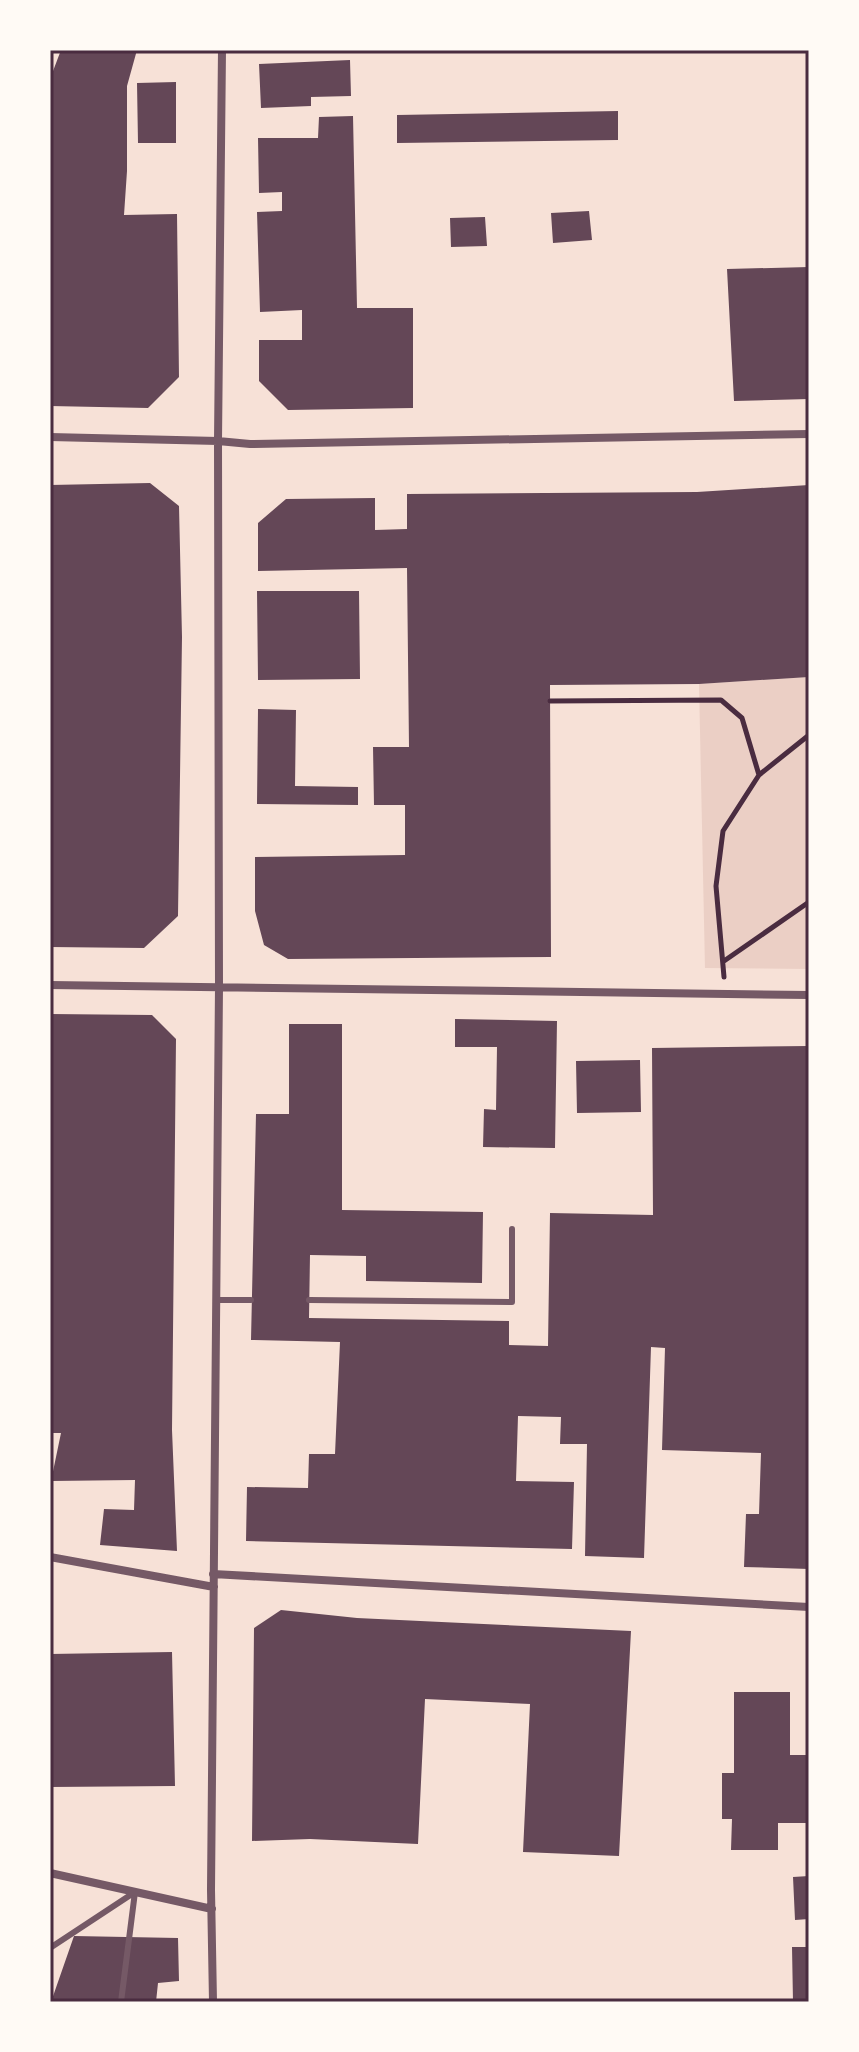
<svg xmlns="http://www.w3.org/2000/svg" width="859" height="2052" font-family="Quicksand,sans-serif">
<style>
.green{fill:#ebcfc5}
.building{fill:#644757}
.lines{fill:none;stroke-linecap:round;stroke-linejoin:round}
.path{stroke:#4a2c40;stroke-width:5}
.service{stroke:#755966;stroke-width:6}
.minor{stroke:#755966;stroke-width:8}
.neatline{fill:none;stroke:#4a2c40;stroke-width:3}
</style>
<rect width="100%" height="100%" fill="#f7e1d7"/>
<path class="green" d="M809,677V969L705,968L699,684Z"/>
<path class="building" d="M61,50H137L127,86V171L124,215L177,214L179,377L148,408L50,406V79Z
M350,60L351,96L311,97V106L261,108L259,64Z
M176,82V143H138L137,83Z
M618,111V140L397,143V115Z
M353,116L357,308H413V408L288,410L259,381V340H302V310L260,312L257,212L282,211V192L259,193L258,138H318L319,117Z
M589,211L592,240L553,243L551,213Z
M485,217L487,246L451,247L450,218Z
M809,267V399L734,401L727,269Z
M150,483L179,506L182,637L178,916L144,948L50,947V485Z
M809,485V677L699,684L550,685L551,957L288,959L264,945L255,911V857L405,855V805H374L373,747H409L407,568L258,571V523L286,499L375,498V530L407,529V494L697,492Z
M257,591H359L360,679L258,680Z
M258,709L296,710L295,786L358,787V805L257,804Z
M50,1014L152,1015L176,1039L172,1430L177,1551L100,1545L104,1509L134,1510L135,1480L51,1481L61,1433H50Z
M455,1019L557,1021L555,1148L483,1147L484,1109L496,1110L497,1047H455Z
M289,1024H342V1210L483,1212L482,1283L366,1281V1256L310,1255L309,1318L509,1321V1345L548,1346L550,1213L653,1215L652,1048L809,1046V1569L744,1567L746,1514H759L761,1453L662,1450L665,1348L651,1347L644,1558L585,1556L587,1444H560L561,1417L518,1416L516,1481L574,1482L572,1549L246,1541L247,1487L308,1488L309,1454H335L340,1342L251,1340L256,1114H289Z
M640,1060L641,1112L577,1113L576,1061Z
M281,1610L357,1618L631,1631L619,1856L523,1852L530,1704L425,1699L418,1844L310,1839L252,1841L254,1628Z
M172,1652L175,1786L50,1787V1654Z
M734,1692H790V1755H809V1823H778V1850H731L732,1819H722V1773H734Z
M809,1876V1919L795,1920L793,1877Z
M74,1936L178,1938L179,1981L158,1983L156,2002H51Z
M792,1947H809V2002H793Z"/>
<g class="lines">
<path class="path" d="M550,701L721,700L742,718L759,775
M724,961L809,902
M724,977L716,886L723,831L759,775L809,735"/>
<path class="service" d="M216,1300H251
M309,1300L512,1302V1229
M50,1948L135,1892
M121,2002L135,1892"/>
<path class="minor" d="M50,437L218,441L250,444L809,434
M50,985L809,995
M50,1557L214,1587
M213,1574L809,1607
M50,1873L212,1909
M213,2002L211,1890L219,987L218,441L222,50"/>
</g>
<rect width="859" height="2052" fill="none" stroke="#fffaf5" stroke-width="104"/>
<rect x="52" y="52" width="755" height="1948" class="neatline"/>
</svg>
